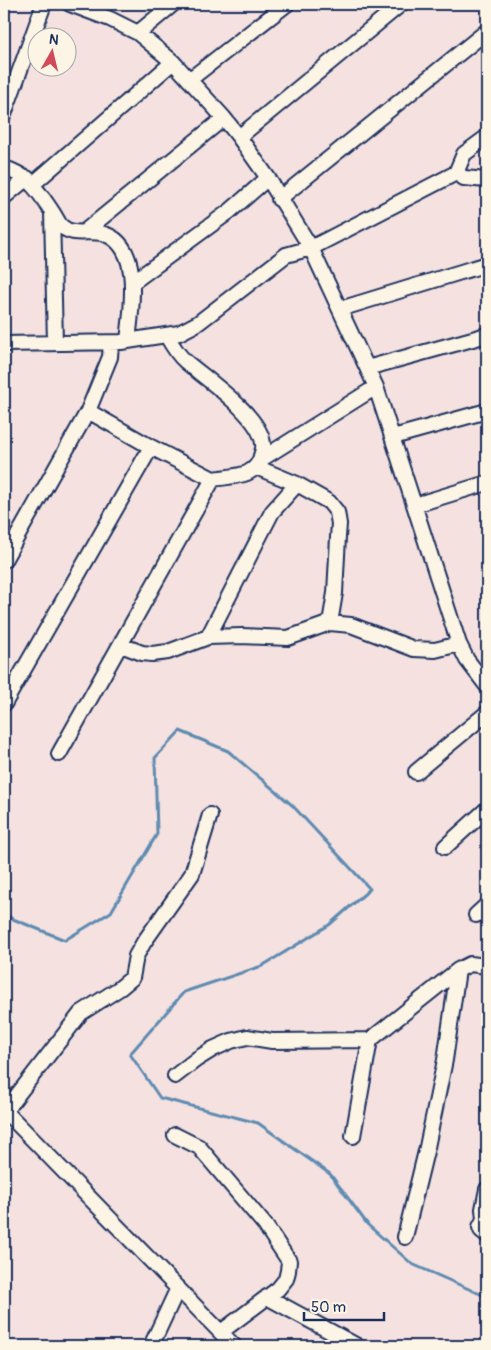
<svg xmlns="http://www.w3.org/2000/svg" width="491" height="1350" font-family="Pangolin,sans-serif">
<style>
.lines{fill:none;stroke-linecap:round;stroke-linejoin:round}
.stream{stroke:#5d8ab1;stroke-width:3}
.minor-casing{stroke:#1b2f5e;stroke-width:18}
.minor{stroke:#fcf5e5;stroke-width:14}
</style>
<rect width="100%" height="100%" fill="#f5e2e0"/>
<filter id="ink" filterUnits="userSpaceOnUse"><feTurbulence type="fractalNoise" baseFrequency=".02" numOctaves="2"/><feDisplacementMap in="SourceGraphic" scale="10" xChannelSelector="R" yChannelSelector="G"/><feConvolveMatrix kernelMatrix="1 2 1 2 8 2 1 2 1" color-interpolation-filters="sRGB"/></filter>
<g filter="url(#ink)">
<g class="lines">
<path class="stream" d="M4,908L8,917L65,940L111,912L157,834L155,758L180,731L228,751L292,805L370,889L329,925L262,966L184,992L130,1054L160,1098L258,1123L330,1174L368,1225L412,1264L487,1297"/>
<g class="minor-casing">
<path id="minor" d="M70,4L110,19L138,33L173,62L224,118L239,137L268,178L311,248L376,387L459,644L467,660L487,686
M138,33L173,4
M189,80L287,4
M4,114L44,4
M239,137L401,4
M4,168C28,175 37,189 51,210C55,215 57,221 61,226C74,237 86,230 101,233C144,243 131,310 128,341
M456,173L464,178L487,180
M32,185L173,62
M4,197L27,178
M279,199L487,31
M52,212L55,343
M84,232L224,118
M133,282L230,211L268,178
M340,309L487,264
M4,344L121,342L179,333L198,323L286,255L311,248L456,173L464,154L487,137
M367,368L487,335
M88,411L151,447L213,479
M393,437L487,411
M260,460L376,387
M256,467L297,484L329,502L337,512L339,524L338,537L335,593L330,623
M415,505L487,483
M4,560L88,411L110,357L111,343
M208,637L272,512L297,484
M121,645L142,653L152,654L168,652L208,637L242,636L288,638L330,623L351,625L414,649L435,650L459,644
M4,704L151,447
M59,754L213,479C224,477 237,477 247,473C254,470 260,463 261,456C262,452 264,448 263,444C261,416 206,379 185,361C177,354 172,345 167,336
M416,772L487,713
M445,847L487,809
M476,915L487,905
M175,1076L197,1059L213,1049L231,1041L247,1037L272,1041L370,1040L458,970L470,964L487,966
M4,1110L234,1346
M5,1111L81,1013L120,988L132,978L136,956L144,942L192,874L210,815
M175,1135L199,1147L265,1225L289,1261L288,1271L286,1279L278,1289L221,1332
M353,1136L370,1040
M487,1189L483,1209L484,1219L480,1227L481,1230L487,1235
M405,1237L427,1147L445,1060L458,970
M267,1297L357,1346
M151,1346L178,1288"/>
</g>
<use href="#minor" class="minor"/>
</g>
</g>
<rect width="491" height="1350" fill="none" stroke="#fcf5e5" stroke-width="20"/>
<rect x="10" y="10" width="471" height="1330" fill="none" stroke="#1b2f5e" stroke-width="2" filter="url(#ink)"/>
<g transform="translate(52 52) rotate(8)"><circle r="24" fill="#fcf5e5" stroke="#a2a6af"/>
<path d="M0-4L9 19L0 12L-9 19Z" fill="#d1495b"/>
<text y="-8" font-size="14" font-weight="bold" text-anchor="middle" fill="#1b2f5e">N</text>
</g>
<path d="M304 1312v8h80v-8" fill="none" stroke="#1b2f5e" stroke-width="2.5"/>
<text x="311" y="1312" font-size="15" fill="#1b2f5e" stroke="#fcf5e5" stroke-width="4" paint-order="stroke">50 m</text>
</svg>
